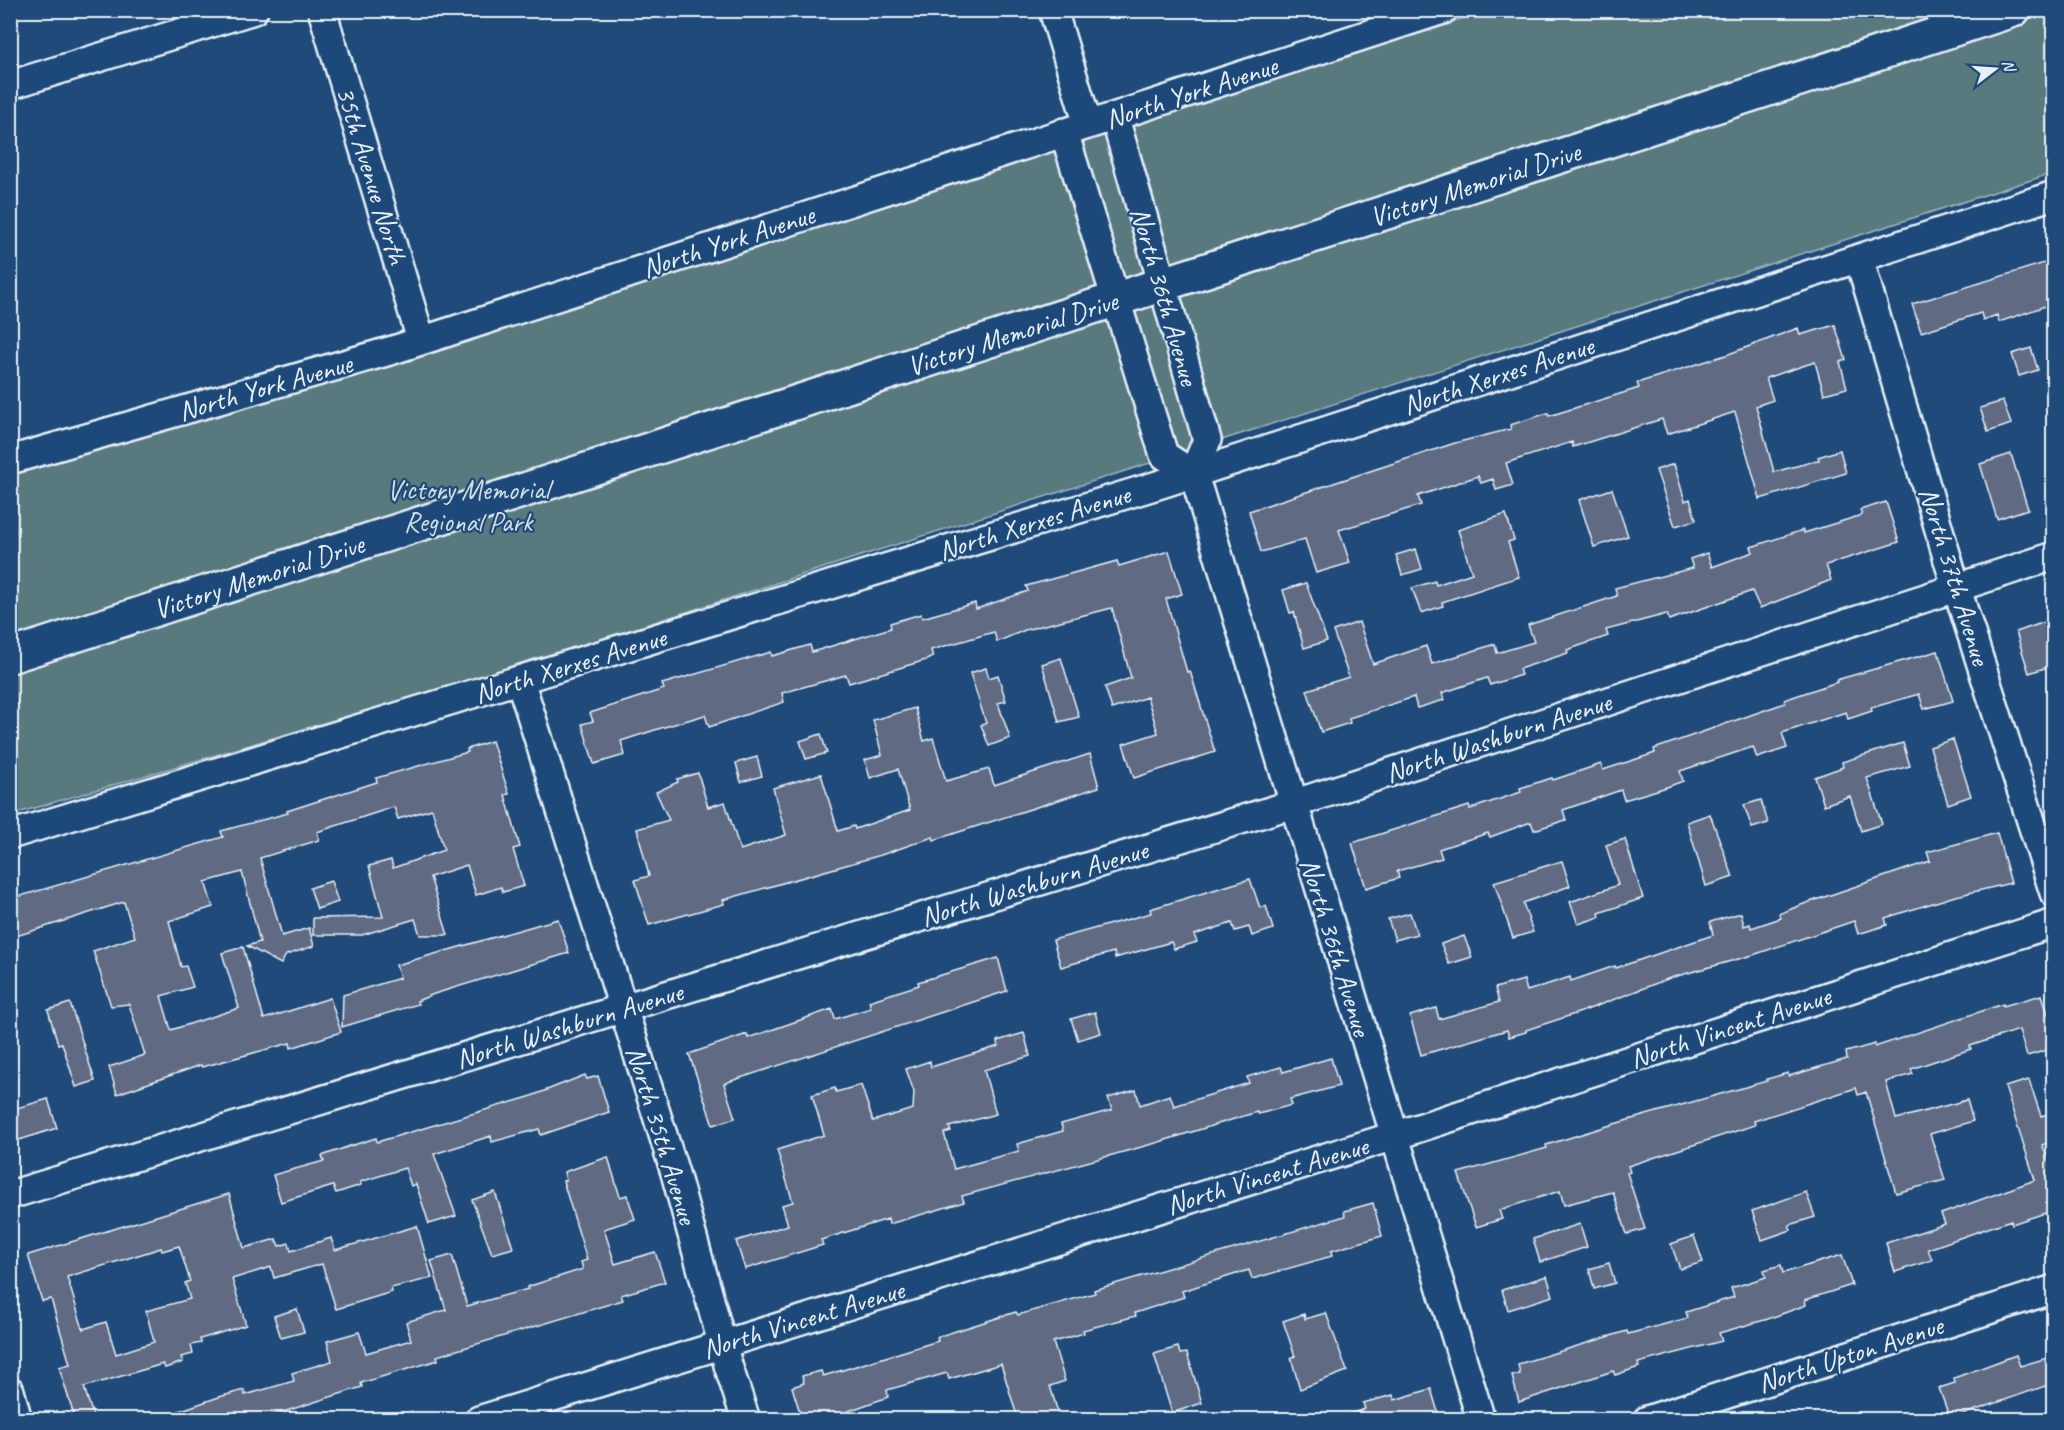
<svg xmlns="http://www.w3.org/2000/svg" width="2064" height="1430" font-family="Caveat,sans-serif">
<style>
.green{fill:#587a7f;stroke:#a0b6bc;stroke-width:1.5}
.building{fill:#616a82;stroke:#e8f1f8;stroke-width:1.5;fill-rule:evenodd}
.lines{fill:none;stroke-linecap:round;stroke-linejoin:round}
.street-casing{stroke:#e8f1f8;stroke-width:32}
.secondary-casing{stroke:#e8f1f8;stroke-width:38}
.street{stroke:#1f4a7a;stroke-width:27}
.secondary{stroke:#1f4a7a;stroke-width:33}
.labels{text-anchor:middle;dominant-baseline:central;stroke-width:4.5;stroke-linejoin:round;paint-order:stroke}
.street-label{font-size:28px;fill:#e8f1f8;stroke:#1f4a7a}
.park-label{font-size:28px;fill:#d2dfe6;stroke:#1f4a7a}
</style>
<rect width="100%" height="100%" fill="#1f4a7a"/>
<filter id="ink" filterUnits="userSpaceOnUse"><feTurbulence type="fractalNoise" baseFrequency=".0167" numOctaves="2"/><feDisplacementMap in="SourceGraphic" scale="12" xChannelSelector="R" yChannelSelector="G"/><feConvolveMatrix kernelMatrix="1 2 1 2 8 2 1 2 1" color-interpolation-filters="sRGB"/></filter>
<g filter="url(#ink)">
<path class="green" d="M1486,11H2053V173L518,666L11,815V473Z"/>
<path class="building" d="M2054,260V303L1999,322L1997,315L1983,320L1981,313L1921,332L1912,304Z
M1835,325L1846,360L1840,362L1847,388L1824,394L1815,362L1766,378L1773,400L1756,406L1774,472L1819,460L1818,457L1840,450L1846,473L1760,499L1735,412L1667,434L1662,419L1573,447L1572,442L1506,463L1513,485L1496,490L1493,479L1481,483L1478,476L1418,496L1421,505L1339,530L1350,563L1316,573L1305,539L1261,552L1249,511L1455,443L1511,429L1510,425L1548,413L1549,416L1639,388L1637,383L1726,355L1798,328L1800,335Z
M2031,348L2038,370L2019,376L2012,354Z
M2003,401L2011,424L1988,432L1980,408Z
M2011,454L2028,509L1997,519L1980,464Z
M1674,464L1685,501L1690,499L1696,520L1675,526L1656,470Z
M1612,489L1628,536L1594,547L1579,500Z
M1886,502L1899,542L1826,565L1831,580L1760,608L1752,591L1669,620L1667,614L1606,630L1608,636L1567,650L1568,653L1519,669L1521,675L1490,685L1487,678L1442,693L1444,700L1417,708L1414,697L1349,718L1350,723L1321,732L1307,690L1349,677L1333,631L1359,622L1373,664L1426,646L1432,664L1495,644L1497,653L1534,642L1528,625L1617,596L1615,588L1693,568L1690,559L1707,553L1712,567L1753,552L1751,547L1803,530L1804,533L1862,515L1860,510Z
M1506,514L1514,540L1508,542L1519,577L1442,602L1443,606L1421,613L1412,588L1435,581L1436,585L1472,573L1458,530Z
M1416,549L1422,569L1402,575L1396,555Z
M1169,551L1182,594L1166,599L1187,672L1190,671L1215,752L1134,778L1123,744L1158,733L1147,697L1112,709L1105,687L1131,678L1112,608L1025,630L997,642L994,632L931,650L933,657L926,660L849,683L846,675L782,693L784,702L709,727L705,715L661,728L621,741L625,755L594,764L582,724L593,721L590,713L664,689L662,684L771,652L772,656L810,645L812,652L891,628L890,623L921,614L922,618L975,603L976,609L1028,591L1026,586L1117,561L1119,566Z
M1306,583L1327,641L1304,648L1294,612L1290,613L1283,590Z
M2045,622L2054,651V665L2029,673L2016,632Z
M1938,651L1953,701L1924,709L1919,694L1871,708L1872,711L1848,719L1846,712L1782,733L1787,748L1757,758L1753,747L1680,771L1683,781L1667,787L1624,800L1621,790L1563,810L1566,820L1534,830L1531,822L1490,837L1488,833L1439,849L1442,858L1397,871L1399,878L1366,888L1352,843L1469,806L1470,809L1521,792L1520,788L1552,778L1553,780L1601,764L1603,770L1655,753L1654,749L1785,703L1784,700L1837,682L1836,680Z
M1061,658L1079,717L1059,722L1042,664Z
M986,668L989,678L998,675L1006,701L998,703L1010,738L989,746L981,725L986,723L970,673Z
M915,708L924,741L933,738L946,781L989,769L994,785L1090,754L1099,787L934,840L933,837L881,855L723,900L724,904L649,925L635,880L649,876L637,829L669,820L656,792L678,782L677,779L698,773L708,807L725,802L740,850L786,835L773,788L821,774L838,831L854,826L855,829L910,810L898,769L870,778L865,760L882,755L873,720Z
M821,734L827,753L806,759L800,741Z
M1953,739L1971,796L1948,804L1930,747Z
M492,741L509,794L505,795L520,847L513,849L524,886L503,892L501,887L476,895L467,865L430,877L448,935H420L415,919L362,935H313V918L383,917L369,866L391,860L393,868L444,850L432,809L398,819L394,807L317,832L319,840L260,858L282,936L309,928L314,946L286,955L281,964L247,946L260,942L242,872L205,882L213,907L169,921L181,967L186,966L193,987L161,996L171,1030L239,1008L222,953L243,947L264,1019L330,998L341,1032L291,1048L290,1043L202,1067L201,1065L117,1094L109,1067L145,1055L129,1004L111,1006L93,951L135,937L124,902L10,938V899L223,837L221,831L288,813L287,811L377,782L376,778L468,752L467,749Z
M1903,743L1910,766L1867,778L1882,824L1861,831L1850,796L1824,805L1815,777L1843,767L1842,762Z
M757,757L762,776L741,782L736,763Z
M1761,800L1768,823L1752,828L1744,805Z
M1710,814L1733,877L1706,886L1687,822Z
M1997,833L2011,883L1952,897L1885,918L1887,925L1858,934L1854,921L1753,955L1670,978L1581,1012L1526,1030V1032L1509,1037L1507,1030L1421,1055L1410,1016L1436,1008L1439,1019L1499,1002L1495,988L1524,980L1527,991L1570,977L1571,981L1615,966L1616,968L1713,935L1710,922L1741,913L1744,926L1750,924L1751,928L1781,918L1779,914L1801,905L1930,861L1927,852Z
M1625,839L1643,898L1599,913L1600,917L1578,924L1570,902L1618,885L1606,845Z
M1562,861L1570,886L1523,903L1533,932L1513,938L1494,882Z
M1250,879L1260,908L1266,906L1273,929L1252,936L1249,927L1235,931L1232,923L1194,935L1197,942L1174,949L1171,942L1115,958L1114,952L1061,967L1053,940L1151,913L1150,909Z
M331,881L338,902L317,909L310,888Z
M1410,913L1417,934L1395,940L1388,919Z
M558,919L569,953L434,994L417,1001L418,1004L342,1027L343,995L400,978L396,965Z
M1464,936L1472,957L1449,964L1441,944Z
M998,958L1007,991L728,1082L724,1084L735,1118L713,1125L689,1054L747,1034L748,1038L832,1009L835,1019L871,1008L869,1001L919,985L918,982Z
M2042,995L2054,1032V1048L2027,1056L2019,1030L1970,1046L1971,1049L1911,1069L1913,1074L1886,1082L1896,1119L1967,1100L1973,1121L1930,1134L1945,1180L1896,1193L1866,1092L1858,1095L1856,1088L1754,1121L1755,1125L1628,1166L1630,1172L1627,1173L1645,1229L1627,1234L1613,1192L1564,1205L1560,1191L1499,1210L1502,1219L1476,1227L1458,1173L1547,1148L1546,1145L1614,1124L1767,1081V1079L1788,1073L1789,1076L1847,1059L1846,1052L1875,1044V1047L2003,1004V1006Z
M70,1003L95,1081L76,1087L62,1043L58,1044L48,1010Z
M1095,1012L1101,1033L1078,1040L1071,1019Z
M1024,1033L1030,1056L984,1070L996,1114L949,1127L951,1131L944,1133L954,1169L1019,1151L1017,1144L1063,1131L1061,1124L1112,1110L1108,1098L1136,1090L1140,1105L1170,1095L1174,1106L1249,1083L1247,1077L1281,1067L1283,1072L1331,1058L1339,1086L1290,1099L1292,1105L1258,1114L1257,1112L1156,1143L962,1196L964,1202L889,1224L888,1219L821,1240L823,1245L745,1269L736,1241L788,1225L782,1205L793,1202L777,1150L824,1135L812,1095L835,1088L836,1092L861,1085L873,1121L913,1109L914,1092L906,1069L930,1061L931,1067L999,1046L997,1041Z
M585,1075L587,1079L598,1076L609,1112L541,1135L539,1129L492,1142L491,1136L434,1154L456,1216L429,1224L416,1184L411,1186L405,1168L360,1182L361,1185L336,1193L333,1186L281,1202L273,1175L324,1161L322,1156L350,1146L376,1138L377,1142L529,1097Z
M2029,1080L2041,1116L2054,1112V1141L2042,1145L2054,1174V1226H2049L2045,1213L2012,1224L2011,1220L1928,1249L1932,1260L1895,1272L1886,1243L1945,1224L1941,1214L2035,1180L2005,1087Z
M48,1099L57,1128L10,1143V1110Z
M608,1157L620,1197L627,1195L635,1219L604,1229L615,1264L655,1252L665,1282L621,1295L623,1300L437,1356L438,1360L361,1383L362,1387L261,1419H168L167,1415L219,1397L244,1390L245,1395L294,1381L292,1373L332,1361L327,1341L359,1332L366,1353L411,1340L406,1322L446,1310L431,1261L452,1255L467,1306L528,1289L527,1287L583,1269L581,1262L587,1260L563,1181L566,1180L564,1172Z
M495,1192L513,1248L492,1254L472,1200Z
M1806,1192L1815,1217L1789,1225L1791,1230L1762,1240L1752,1211Z
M229,1194L244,1248L276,1239L279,1246L289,1243L291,1251L331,1238L335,1250L417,1226L432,1278L391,1288L392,1292L336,1309L322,1264L274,1278L271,1267L232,1279L246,1325L200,1339L201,1343L191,1345L193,1354L181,1357L183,1362L165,1368L163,1364L84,1387L94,1419H75L59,1367L70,1364L51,1299L42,1301L28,1255ZM179,1246L190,1281L185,1283L190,1299L146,1311L154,1342L116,1354L106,1322L83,1329L67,1277L161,1248L162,1251Z
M1373,1203L1382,1236L1331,1251L1332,1256L1252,1279L1249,1270L1182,1291L1184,1297L1135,1313L1136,1316L1083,1330L1084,1333L1053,1342L1065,1381L1050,1386L1060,1419H1018L1001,1364L949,1379L947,1373L887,1390L888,1397L834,1416L822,1419H802L792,1387L804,1383L802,1376L821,1371L823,1376L938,1341L937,1337L1016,1312L1018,1315L1095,1293L1094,1290L1345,1216L1344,1211Z
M1580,1224L1587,1247L1540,1262L1533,1239Z
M1694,1236L1703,1262L1680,1269L1671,1244Z
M1842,1255L1852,1285L1805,1300L1806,1305L1768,1319L1719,1333L1722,1341L1638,1363L1639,1367L1615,1375L1613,1371L1519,1402L1512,1376L1520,1374L1518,1364L1627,1331L1628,1334L1688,1318L1686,1312L1734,1297L1731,1288L1766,1277L1764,1270L1781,1265L1783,1273Z
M1609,1263L1615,1283L1594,1289L1589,1269Z
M1547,1276L1553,1296L1508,1310L1502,1290Z
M297,1309L304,1332L281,1338L274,1316Z
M1326,1313L1347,1371L1300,1389L1291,1358L1295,1356L1283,1321L1304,1314L1305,1319Z
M1178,1347L1180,1354L1187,1353L1202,1403L1172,1413L1154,1354Z
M2016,1355L2020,1366L2054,1356V1383L1950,1419L1939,1388L1955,1383L1954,1378Z
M1431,1389L1440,1419H1347L1346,1415L1365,1409L1363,1403L1393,1395L1394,1400Z"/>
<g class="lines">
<g class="street-casing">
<path id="street" d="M322,10L421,340
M1053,10L1088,125
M10,85L254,10
M1115,118L1207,440L1193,474
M1064,132L1164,455L1193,474L1199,491L1481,1420
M1859,258L1950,567L2054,893
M10,460L393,350L1443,10
M520,680L675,1173L728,1365L746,1420
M10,835L1161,484L2054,195
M10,1195L1293,804L2054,556
M10,1391L18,1420
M479,1420L1394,1136L2054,923
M1647,1420L2054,1289"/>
</g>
<g class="secondary-casing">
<g id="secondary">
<path id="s1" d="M10,656L2013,10"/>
</g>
</g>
<use href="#street" class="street"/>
<use href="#secondary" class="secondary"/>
</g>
</g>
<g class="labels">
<g class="street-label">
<text transform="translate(1191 92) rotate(-18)">North York Avenue</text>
<text transform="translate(372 175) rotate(73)">35th Avenue North</text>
<text stroke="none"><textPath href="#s1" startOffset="1539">Victory Memorial Drive</textPath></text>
<text transform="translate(728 241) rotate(-18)">North York Avenue</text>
<text transform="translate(1165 296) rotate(74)">North 36th Avenue</text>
<text stroke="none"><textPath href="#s1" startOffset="1053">Victory Memorial Drive</textPath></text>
<text transform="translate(1498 375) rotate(-18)">North Xerxes Avenue</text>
<text transform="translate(265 387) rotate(-16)">North York Avenue</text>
<text transform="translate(1034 522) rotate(-17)">North Xerxes Avenue</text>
<text stroke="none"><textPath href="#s1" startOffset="261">Victory Memorial Drive</textPath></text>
<text transform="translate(1955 576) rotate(73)">North 37th Avenue</text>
<text transform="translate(570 665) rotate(-17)">North Xerxes Avenue</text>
<text transform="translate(1498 737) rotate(-18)">North Washburn Avenue</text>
<text transform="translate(1034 883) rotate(-17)">North Washburn Avenue</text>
<text transform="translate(1336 947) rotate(73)">North 36th Avenue</text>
<text transform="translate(569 1025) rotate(-17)">North Washburn Avenue</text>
<text transform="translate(1730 1027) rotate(-18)">North Vincent Avenue</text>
<text transform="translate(662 1135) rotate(73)">North 35th Avenue</text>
<text transform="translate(1267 1175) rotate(-17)">North Vincent Avenue</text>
<text transform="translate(803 1319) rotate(-17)">North Vincent Avenue</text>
<text transform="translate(1850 1354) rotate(-18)">North Upton Avenue</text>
</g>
<g class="park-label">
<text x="468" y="489">Victory Memorial<tspan x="468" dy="32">Regional Park</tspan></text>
</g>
</g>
<rect width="2064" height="1430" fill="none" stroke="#1f4a7a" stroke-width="36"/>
<rect x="18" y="18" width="2028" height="1394" fill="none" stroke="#e8f1f8" stroke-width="2" filter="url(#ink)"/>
<g transform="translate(1995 69) rotate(73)" stroke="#1f4a7a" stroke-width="4.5" paint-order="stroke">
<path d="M0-4.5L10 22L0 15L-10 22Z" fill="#e8f1f8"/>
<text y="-9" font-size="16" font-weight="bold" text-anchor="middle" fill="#e8f1f8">N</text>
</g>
</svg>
